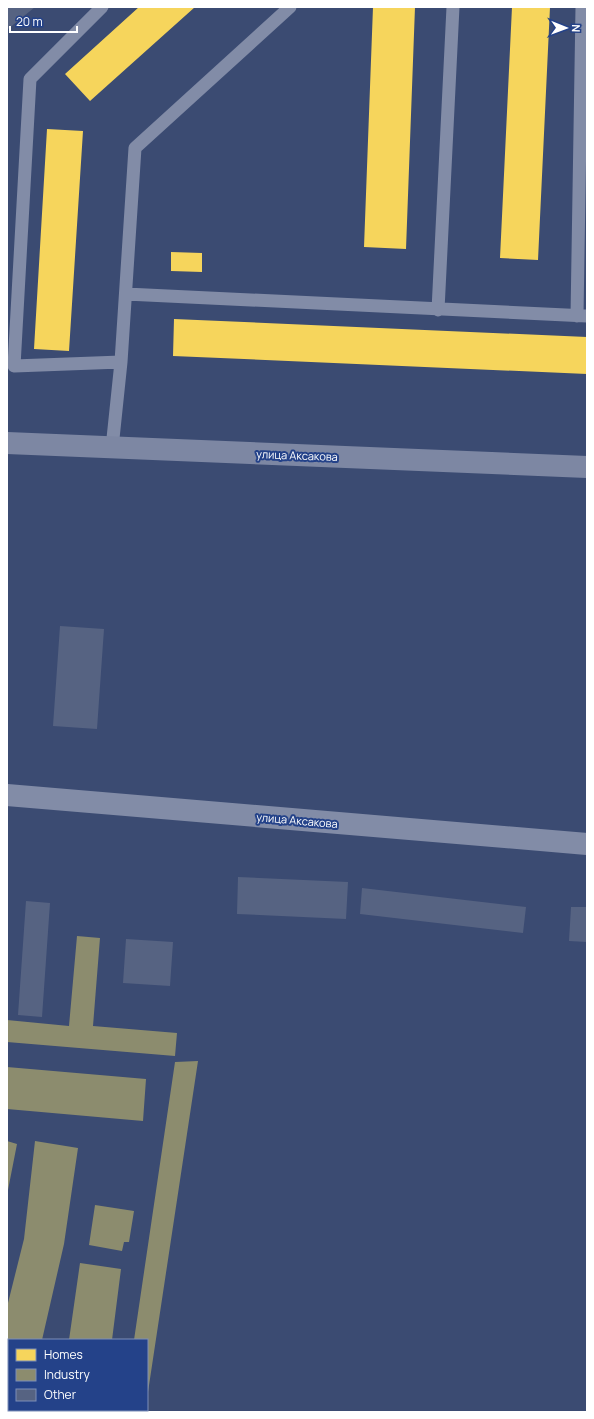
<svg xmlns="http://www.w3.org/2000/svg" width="594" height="1419" font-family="Manrope,sans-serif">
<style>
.homes{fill:#f6d55c}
.industry{fill:#8c8c6e}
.building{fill:#566382}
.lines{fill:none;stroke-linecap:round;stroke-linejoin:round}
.service{stroke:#828ca7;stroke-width:13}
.minor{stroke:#828ca7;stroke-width:22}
.secondary{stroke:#7d87a3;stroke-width:22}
.labels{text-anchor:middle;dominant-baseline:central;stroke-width:4;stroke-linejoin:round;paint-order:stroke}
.street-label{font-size:11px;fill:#fff;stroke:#244289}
</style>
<rect width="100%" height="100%" fill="#3b4b72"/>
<path class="homes" d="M139,7H195L90,101L65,74Z
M373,7H415L406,249L364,247Z
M512,7H550L538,260L500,258Z
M47,129L83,131L69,351L34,349Z
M171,252L202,253V272L171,271Z
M174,319L587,337V374L173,356Z"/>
<path class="industry" d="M77,936L100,938L93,1026L177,1033L175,1056L7,1042V1020L69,1026Z
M198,1061L148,1392H147V1340H134L175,1062Z
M7,1067L146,1079L143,1121L7,1109Z
M7,1141L17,1144L8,1190H7Z
M35,1141L78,1148L64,1244L42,1340H9V1410H26L25,1412H7V1307L24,1239Z
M95,1205L134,1211L129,1242H124L122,1251L89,1245Z
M80,1263L121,1269L112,1340H69Z
M60,1410H102V1412H59Z
M125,1410H146V1412H125Z"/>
<path class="building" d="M7,7H35L8,29Z
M60,626L104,629L97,729L53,726Z
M238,877L348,882L346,919L237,914Z
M362,888L526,907L523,933L360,914Z
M26,901L50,903L42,1017L18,1015Z
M571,907H587V942L569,941Z
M126,939L173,942L170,986L123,983Z"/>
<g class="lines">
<path class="service" d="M102,7L30,79L14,366L121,362
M126,294L587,316
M438,310L453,7
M577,316L582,7
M112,448L121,362L135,148L290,7"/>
<path class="minor" d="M7,795L587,844"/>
<path class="secondary" d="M7,443L587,467"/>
</g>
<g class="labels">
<g class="street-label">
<text transform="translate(297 455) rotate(2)">улица Аксакова</text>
<text transform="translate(297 820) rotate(5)">улица Аксакова</text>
</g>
</g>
<rect width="594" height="1419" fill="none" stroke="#ffffff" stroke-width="16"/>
<rect x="8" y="1339" width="140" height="72" fill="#244289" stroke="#7c8eb8"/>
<rect x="16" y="1349" width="20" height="12" fill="#f6d55c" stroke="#7c8eb8"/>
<text x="44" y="1359" font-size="12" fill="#ffffff">Homes</text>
<rect x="16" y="1369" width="20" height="12" fill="#8c8c6e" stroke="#7c8eb8"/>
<text x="44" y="1379" font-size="12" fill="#ffffff">Industry</text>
<rect x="16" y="1389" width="20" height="12" fill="#566382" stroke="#7c8eb8"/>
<text x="44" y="1399" font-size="12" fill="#ffffff">Other</text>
<g transform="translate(566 28) rotate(91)" stroke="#244289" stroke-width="3" paint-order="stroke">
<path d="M0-3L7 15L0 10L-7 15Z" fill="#ffffff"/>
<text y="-6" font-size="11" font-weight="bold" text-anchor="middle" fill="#ffffff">N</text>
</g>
<path d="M10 26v6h67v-6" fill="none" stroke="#ffffff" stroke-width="2"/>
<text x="16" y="26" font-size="12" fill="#ffffff" stroke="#244289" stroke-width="3" paint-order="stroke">20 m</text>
</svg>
